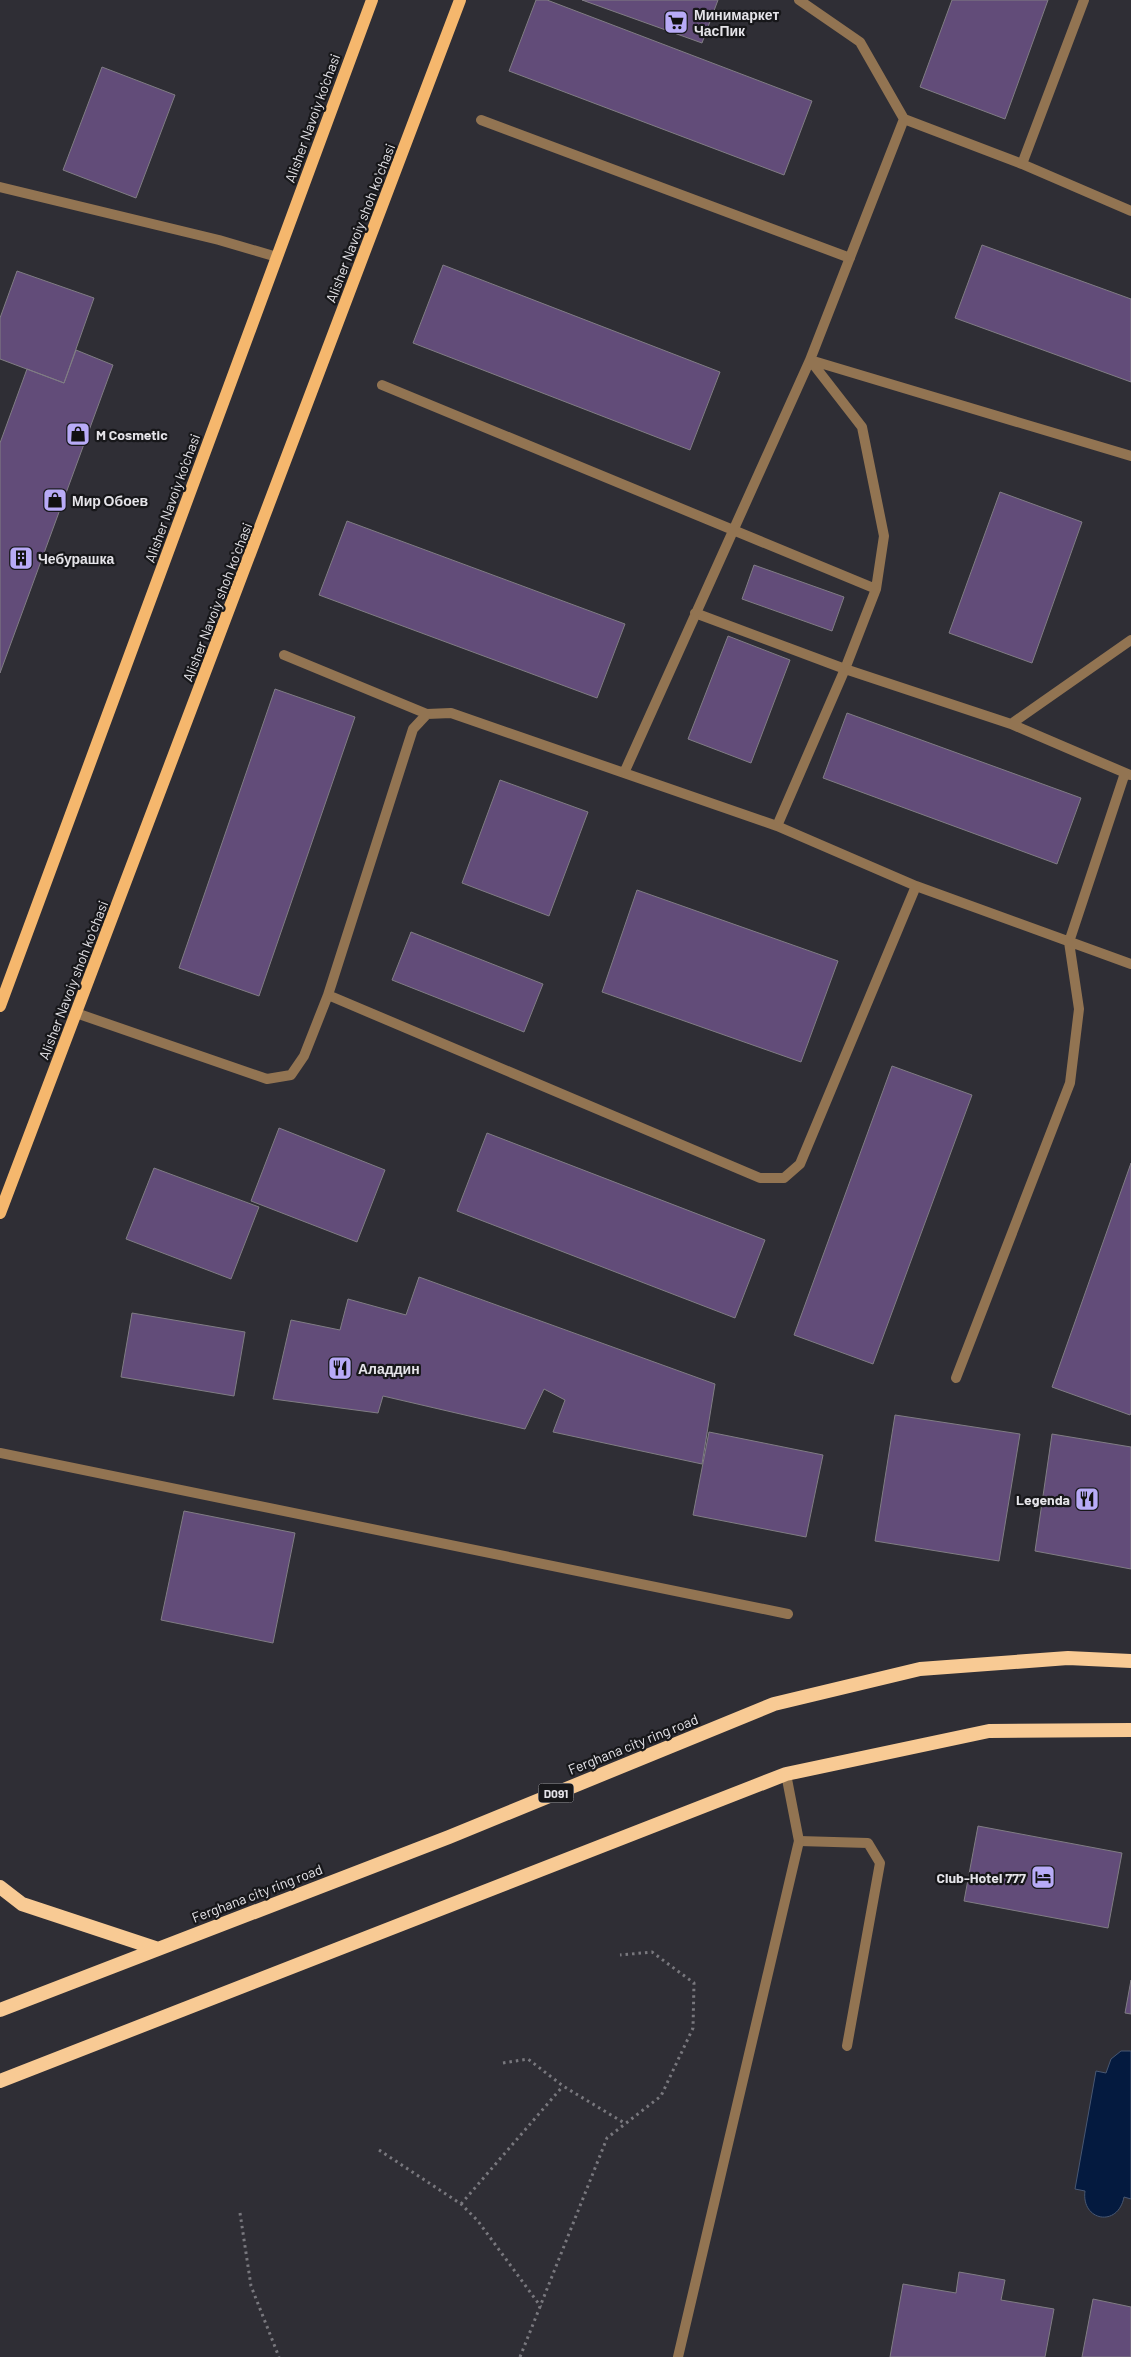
<svg xmlns="http://www.w3.org/2000/svg" width="1131" height="2357" font-family="Barlow,sans-serif">
<style>
.water{fill:#041a3f;stroke:#485772}
.building{fill:#624c79;stroke:#807d84}
.lines{fill:none;stroke-linecap:round;stroke-linejoin:round}
.path{stroke:#79787e;stroke-width:3;stroke-dasharray:2.5 4;stroke-linecap:butt}
.service{stroke:#927452;stroke-width:10}
.minor{stroke:#927452;stroke-width:10}
.primary{stroke:#f5b76d;stroke-width:12}
.trunk{stroke:#f8ca94;stroke-width:14}
.labels{text-anchor:middle;dominant-baseline:central;stroke-width:4.5;stroke-linejoin:round;paint-order:stroke}
.shield{fill:#17171a;stroke:#a7a6ab;stroke-width:1}
.shield-label{font-size:12px;font-weight:bold;fill:#e5e4e9}
.poi-label{font-size:14px;font-weight:bold;fill:#e5e4e9;stroke:#17171a;text-anchor:start}
.street-label{font-size:14px;fill:#e5e4e9;stroke:#17171a}
</style>
<rect width="100%" height="100%" fill="#2f2e35"/>
<path class="water" d="M1121,2051H1131V2199L1124,2197C1118,2228 1081,2221 1085,2191L1075,2189L1096,2071L1106,2073L1111,2059Z"/>
<path class="building" d="M536,0H547L812,101L784,175L509,71Z
M582,0H718L702,43Z
M952,0H1048L1005,119L920,87Z
M102,67L175,95L136,198L63,170Z
M982,245L1131,299V382L955,318Z
M443,265L720,372L690,450L413,343Z
M17,271L94,298L64,383L0,359V318Z
M76,350L113,365L0,673V443L27,369L64,383Z
M1000,492L1082,522L1032,663L949,633Z
M347,521L625,624L597,698L319,595Z
M754,565L844,597L832,631L742,599Z
M728,636L790,660L751,763L688,739Z
M275,689L355,717L259,996L179,968Z
M847,713L1081,798L1057,864L823,778Z
M500,780L588,812L549,916L462,883Z
M637,890L838,961L801,1062L602,992Z
M411,932L543,984L524,1032L392,980Z
M892,1066L972,1095L873,1364L794,1335Z
M279,1128L385,1170L357,1242L251,1201Z
M487,1133L765,1240L735,1318L457,1211Z
M1131,1163V1413L1130,1415L1052,1387Z
M154,1168L259,1207L231,1279L126,1239Z
M419,1277L715,1384L702,1464L553,1432L565,1400L544,1389L525,1429L383,1396L378,1413L273,1399L291,1320L340,1330L348,1299L406,1315Z
M132,1313L245,1332L234,1396L121,1377Z
M895,1415L1020,1434L999,1561L875,1541Z
M709,1432L823,1455L806,1537L693,1515Z
M1052,1434L1131,1447V1569L1035,1551Z
M184,1511L295,1533L273,1643L161,1620Z
M978,1826L1122,1853L1108,1928L964,1901Z
M1131,1980V2014L1125,2013Z
M959,2272L1005,2280L1001,2300L1054,2309L1045,2357H890L903,2284L956,2293Z
M1093,2299L1131,2307V2357H1082Z"/>
<g class="lines">
<path class="path" d="M503,2063L528,2059L563,2086L626,2124
M379,2150L461,2204L478,2221L541,2307
M461,2204L563,2086
M240,2213L251,2286L279,2357
M520,2357L607,2138L661,2096L693,2028L694,1983L652,1952L620,1955"/>
<path class="service" d="M799,0L860,42L904,119
M481,120L850,258
M1022,164L1084,0
M0,187L219,240L277,257
M382,385L876,589
M695,613L845,669L876,589L884,536L862,427L810,360L904,119L1022,164L1131,211
M284,655L427,714
M1011,724L845,669L777,826L916,886L1131,964
M624,773L810,360L1131,456
M1130,775L1011,724L1131,640
M328,995L413,729L427,714L451,713L777,826
M76,1013L267,1079L291,1075L304,1056L328,995L760,1178H784L800,1164L916,886
M956,1378L1070,1083L1079,1009L1069,942L1125,773
M0,1453L788,1614
M799,1841L868,1843L880,1863L847,2046"/>
<path class="minor" d="M678,2357L799,1841L786,1774"/>
<path class="primary" d="M0,1006L372,0
M0,1213L460,0"/>
<path class="trunk" d="M0,1887L22,1904L158,1949
M0,2010L449,1837L774,1704L920,1669L1068,1658L1131,1661
M0,2081L786,1774L989,1731L1131,1730"/>
</g>
<defs>
<g id="supermarket-square" transform="scale(1.25)"><rect x="-9" y="-9" width="18" height="18" rx="4" fill="#b8abf7" stroke="#17171a"/><path d="M-6-5.5h2.5l.6 2H6L4.5 2H-2.5L-4.4-4H-6ZM-1.5 3.2a1.3 1.3 0 1 0 .1 0ZM3 3.2a1.3 1.3 0 1 0 .1 0Z" fill="#111"/></g>
<g id="shop-square" transform="scale(1.25)"><rect x="-9" y="-9" width="18" height="18" rx="4" fill="#b8abf7" stroke="#17171a"/><path d="M-5-2.5h2.3a2.7 3.5 0 0 1 5.4 0H5L5.5 6h-11ZM-1.5-2.5h3a1.5 2.3 0 0 0-3 0Z" fill="#111"/></g>
<g id="building-square" transform="scale(1.25)"><rect x="-9" y="-9" width="18" height="18" rx="4" fill="#b8abf7" stroke="#17171a"/><path d="M-4-6H4V6H1V3H-1V6H-4ZM-2.5-4.3h1.7v1.8h-1.7ZM.8-4.3h1.7v1.8H.8ZM-2.5-1h1.7V.8h-1.7ZM.8-1h1.7V.8H.8Z" fill="#111"/></g>
<g id="restaurant-square" transform="scale(1.25)"><rect x="-9" y="-9" width="18" height="18" rx="4" fill="#b8abf7" stroke="#17171a"/><path d="M-5-6h1v4h1v-4h1v4h1v-4h1v5L-1.5 .5V6h-2V.5L-5-1ZM5-6V6H3V1.5H1.5Q1.5-4 5-6Z" fill="#111"/></g>
<g id="hotel-square" transform="scale(1.25)"><rect x="-9" y="-9" width="18" height="18" rx="4" fill="#b8abf7" stroke="#17171a"/><path d="M-6-4.5h1.5V1H6V5H4.5V3h-9V5H-6ZM-4 0a1.8 1.8 0 1 1 3.6 0ZM.5 0V-2.5h3Q6-2.5 6 0Z" fill="#111"/></g>
</defs>
<g fill-rule="evenodd">
<use href="#supermarket-square" x="676" y="22"/>
<use href="#shop-square" x="78" y="434"/>
<use href="#shop-square" x="55" y="500"/>
<use href="#building-square" x="21" y="558"/>
<use href="#restaurant-square" x="340" y="1368"/>
<use href="#restaurant-square" x="1087" y="1499"/>
<use href="#hotel-square" x="1043" y="1877"/>
</g>
<g class="labels">
<rect class="shield" x="538.5" y="1783.5" width="35" height="19" rx="4"/>
<g class="shield-label">
<text x="556" y="1793">D091</text>
</g>
<g class="poi-label">
<text x="694" y="14">Минимаркет<tspan x="694" dy="16">ЧасПик</tspan></text>
<text x="96" y="434">M Cosmetic</text>
<text x="72" y="500">Мир Обоев</text>
<text x="38" y="558">Чебурашка</text>
<text x="358" y="1368">Аладдин</text>
<text x="1070" y="1499" text-anchor="end">Legenda</text>
<text x="1026" y="1877" text-anchor="end">Club-Hotel 777</text>
</g>
<g class="street-label">
<text transform="translate(312 118) rotate(-70)">Alisher Navoiy ko'chasi</text>
<text transform="translate(360 223) rotate(-69)">Alisher Navoiy shoh koʻchasi</text>
<text transform="translate(172 498) rotate(-70)">Alisher Navoiy ko'chasi</text>
<text transform="translate(217 602) rotate(-69)">Alisher Navoiy shoh koʻchasi</text>
<text transform="translate(73 980) rotate(-69)">Alisher Navoiy shoh koʻchasi</text>
<text transform="translate(633 1744) rotate(-22)">Ferghana city ring road</text>
<text transform="translate(257 1893) rotate(-21)">Ferghana city ring road</text>
</g>
</g>
</svg>
